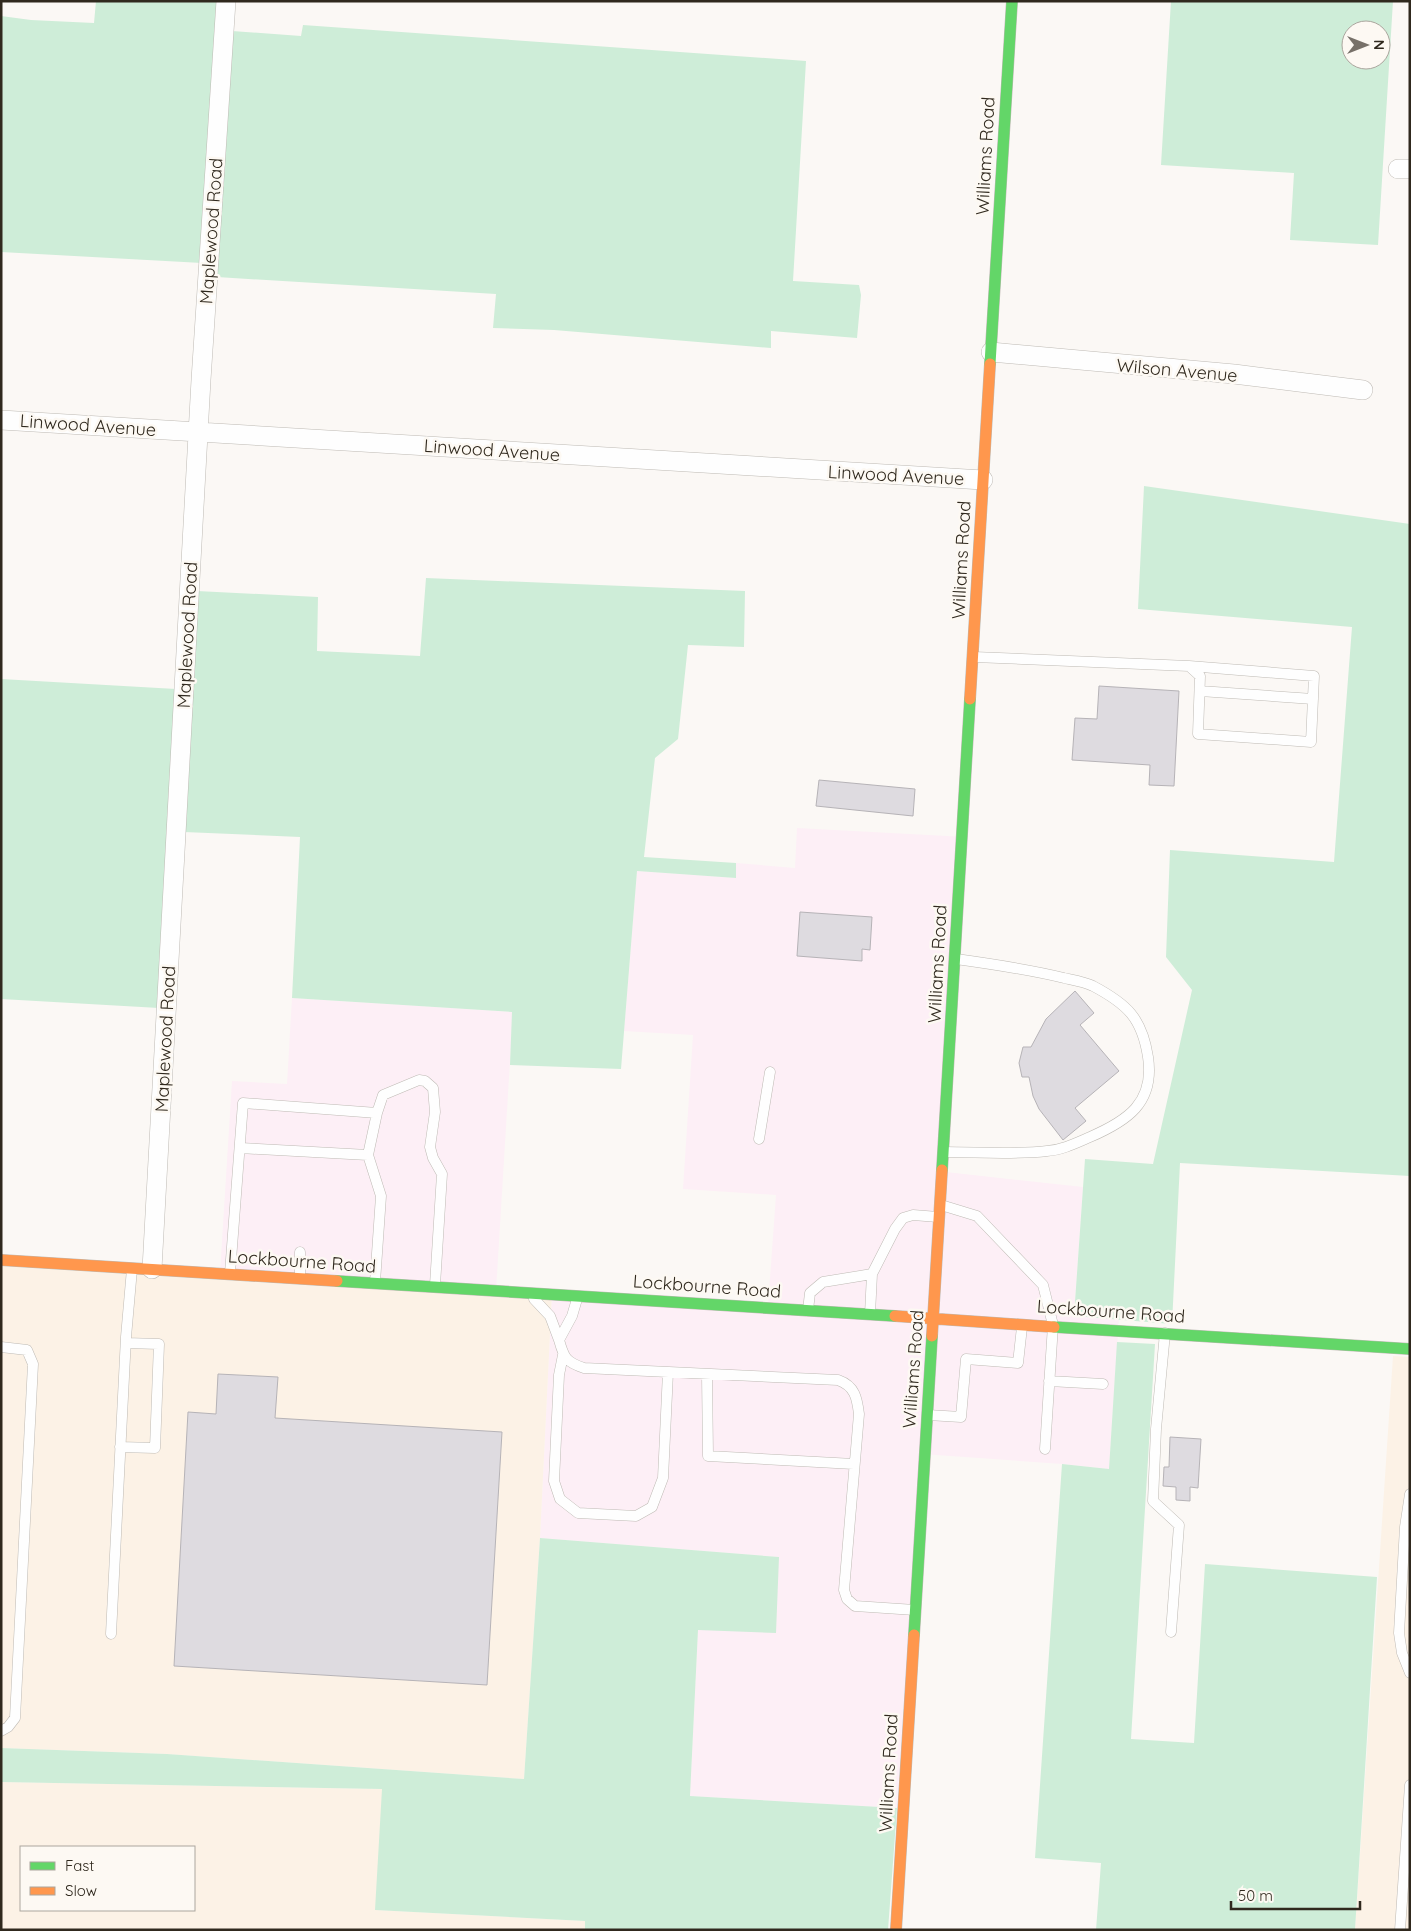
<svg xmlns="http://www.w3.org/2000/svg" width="1411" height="1931" font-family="Quicksand,sans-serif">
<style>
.commercial{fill:#fdeff6}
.built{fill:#fcf2e6;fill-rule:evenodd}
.green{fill:#ceedd8;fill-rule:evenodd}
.building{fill:#dedbe0;stroke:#b6b3b7}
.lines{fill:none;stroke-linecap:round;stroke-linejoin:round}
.lane-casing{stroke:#bebab4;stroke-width:11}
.street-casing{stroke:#bebab4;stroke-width:20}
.fast-casing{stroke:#bebab4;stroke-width:12}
.slow-casing{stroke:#bebab4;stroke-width:12}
.lane{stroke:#fefefe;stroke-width:10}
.street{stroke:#fefefe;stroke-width:19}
.fast{stroke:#63d668;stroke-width:11}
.slow{stroke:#ff974d;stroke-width:11}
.labels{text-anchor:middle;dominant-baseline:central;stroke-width:5;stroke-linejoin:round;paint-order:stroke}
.street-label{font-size:18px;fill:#30291e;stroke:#fdf9f3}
</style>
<rect width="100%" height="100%" fill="#fbf8f5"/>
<path class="commercial" d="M797,828L966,837L946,1172L1083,1187L1074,1315L1119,1319L1109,1469L1062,1464L922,1454L897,1808L690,1796L698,1629L779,1557L540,1538L552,1293L768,1306L776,1195L683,1189L693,1035L624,1031L637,871L736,878V863L795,868Z
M292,998L513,1012L496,1291L220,1273L232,1081L287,1084Z"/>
<path class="built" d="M1,1259L552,1293L540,1538L524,1779L167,1754L1,1748Z
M1393,1356L1410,1357V1930H1355Z
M1,1782L383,1789L376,1910L586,1921L585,1930H1ZM21,1847H194V1910H21Z"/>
<path class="green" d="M96,1H217L202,263L1,252V16L31,20L94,23Z
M1171,1H1393L1378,245L1290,240L1294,173L1161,165ZM1351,30H1381V60H1351Z
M303,25L806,61L793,281L859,285L861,295L857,338L771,331V348L554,330L493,328L496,294L217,277L232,31L301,36Z
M1144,486L1410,524V1176L1180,1163L1172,1324L1074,1316L1085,1159L1153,1164L1192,990L1166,957L1170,850L1334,862L1352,627L1138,609Z
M426,578L745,591L744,647L688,645L678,739L655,758L644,857L736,863V878L637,871L621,1069L510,1065L512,1012L292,998L300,837L184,832L197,591L318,597L317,651L420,656Z
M1,679L176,689L159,1008L1,999Z
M1117,1342L1155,1344L1131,1739L1194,1743L1205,1564L1377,1577L1355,1930H1096L1101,1863L1035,1858L1062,1464L1109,1469Z
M540,1538L779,1557L776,1633L698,1630L690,1796L897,1808L888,1930H585V1921L375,1910L382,1789L1,1782V1748L167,1754L524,1779Z"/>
<path class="building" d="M1099,686L1179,691L1174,786L1149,785L1150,765L1072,760L1075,718L1097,719Z
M819,780L915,789L913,816L816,806Z
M800,912L872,917L870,950L862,949V961L797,956Z
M1075,991L1094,1013L1080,1025L1119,1071L1075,1108L1086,1121L1063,1140L1039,1109L1033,1096L1029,1077H1022L1019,1063L1023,1047H1031L1046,1019Z
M218,1374L278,1377L275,1418L502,1432L487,1685L174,1666L188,1412L216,1414Z
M1170,1437L1201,1439L1198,1488L1190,1487V1501L1176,1500V1487L1163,1486L1164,1467H1169Z"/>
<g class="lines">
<g class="lane-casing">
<path id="lane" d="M974,657L1189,666L1314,676L1311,742L1198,734L1200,676L1189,666
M1200,691L1313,699
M759,1139L770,1072
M240,1148L368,1155
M944,1152C978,1152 1013,1155 1047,1151C1062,1150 1076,1143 1090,1137C1127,1121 1155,1103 1148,1057C1142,1018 1127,1004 1093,986C1085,982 1073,980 1064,978C1028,969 992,964 956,959
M941,1205L977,1216L1043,1285L1053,1325L1045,1449
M230,1273L243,1103L377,1113
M300,1278V1252
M375,1282L381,1196L368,1155L377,1113L383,1095L419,1080L425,1081L433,1088L435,1112L430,1147L433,1158L442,1174L435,1285
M534,1299L550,1316L559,1340L572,1316L577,1299
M808,1310L810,1293L823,1282L872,1274
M870,1314L872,1274L895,1229L903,1218L913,1215L938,1217
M1165,1333L1156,1429L1153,1501L1179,1525L1171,1632
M559,1340C564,1358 566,1362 584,1368L838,1380C855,1386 857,1398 859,1414L844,1590L847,1599L855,1606L915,1610
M1,1347L27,1350L33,1364L15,1718L8,1727L1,1731
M563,1355L559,1375L554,1481L560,1499L578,1513L636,1516L652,1507L663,1478L668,1372
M707,1374L708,1456L854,1464
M1049,1381L1103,1384
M928,1415L961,1417L966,1359L1018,1363L1022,1327
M120,1447L155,1448L159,1344L126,1343
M1410,1494L1405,1527L1399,1633L1402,1653L1410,1673
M111,1634L126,1337L132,1269
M1400,1930L1410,1785"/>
</g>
<g class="street-casing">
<path id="street" d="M1398,169H1410
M991,352L1234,374L1363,390
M1,420L983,480
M152,1269L201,380L226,1"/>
</g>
<g class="fast-casing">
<path id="fast" d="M990,364L1012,1
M942,1170L970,699
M337,1281L895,1316
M1054,1327L1410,1349
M914,1635L932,1336"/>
</g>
<g class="slow-casing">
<path id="slow" d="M970,699L990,364
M1,1260L337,1281
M895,1316L1054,1327
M932,1336L942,1170
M896,1930L914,1635"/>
</g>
<use href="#lane" class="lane"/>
<use href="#street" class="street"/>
<use href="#fast" class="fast"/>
<use href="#slow" class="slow"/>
</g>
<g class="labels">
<g class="street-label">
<text transform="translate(985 156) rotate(-87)">Williams Road</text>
<text transform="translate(211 231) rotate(-86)">Maplewood Road</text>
<text transform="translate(1177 370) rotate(5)">Wilson Avenue</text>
<text transform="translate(88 425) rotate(4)">Linwood Avenue</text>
<text transform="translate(492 450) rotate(4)">Linwood Avenue</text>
<text transform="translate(896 475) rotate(3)">Linwood Avenue</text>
<text transform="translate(961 560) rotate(-87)">Williams Road</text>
<text transform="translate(187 635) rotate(-87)">Maplewood Road</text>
<text transform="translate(937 964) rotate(-87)">Williams Road</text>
<text transform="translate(165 1039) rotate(-87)">Maplewood Road</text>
<text transform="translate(302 1261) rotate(4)">Lockbourne Road</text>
<text transform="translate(707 1286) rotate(4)">Lockbourne Road</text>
<text transform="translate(1111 1311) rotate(4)">Lockbourne Road</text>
<text transform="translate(913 1369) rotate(-86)">Williams Road</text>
<text transform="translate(888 1773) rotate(-87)">Williams Road</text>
</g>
</g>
<rect width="1411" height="1931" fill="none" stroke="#30291e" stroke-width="5"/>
<rect x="20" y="1846" width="175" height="65" fill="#fdf9f3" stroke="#aba69e"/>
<rect x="30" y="1862" width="25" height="8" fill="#63d668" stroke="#aba69e"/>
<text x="65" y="1871" font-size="15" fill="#30291e">Fast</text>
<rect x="30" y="1887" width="25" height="8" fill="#ff974d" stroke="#aba69e"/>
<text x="65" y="1896" font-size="15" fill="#30291e">Slow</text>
<g transform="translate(1366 45) rotate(90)"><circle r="24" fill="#fdf9f3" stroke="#aba69e"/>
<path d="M0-4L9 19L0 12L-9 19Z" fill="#777169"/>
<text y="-8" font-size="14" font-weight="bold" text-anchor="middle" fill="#30291e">N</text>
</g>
<path d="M1231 1901v8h129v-8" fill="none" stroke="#30291e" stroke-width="2.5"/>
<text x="1238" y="1901" font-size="15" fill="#30291e" stroke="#fdf9f3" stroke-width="4" paint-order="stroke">50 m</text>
</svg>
